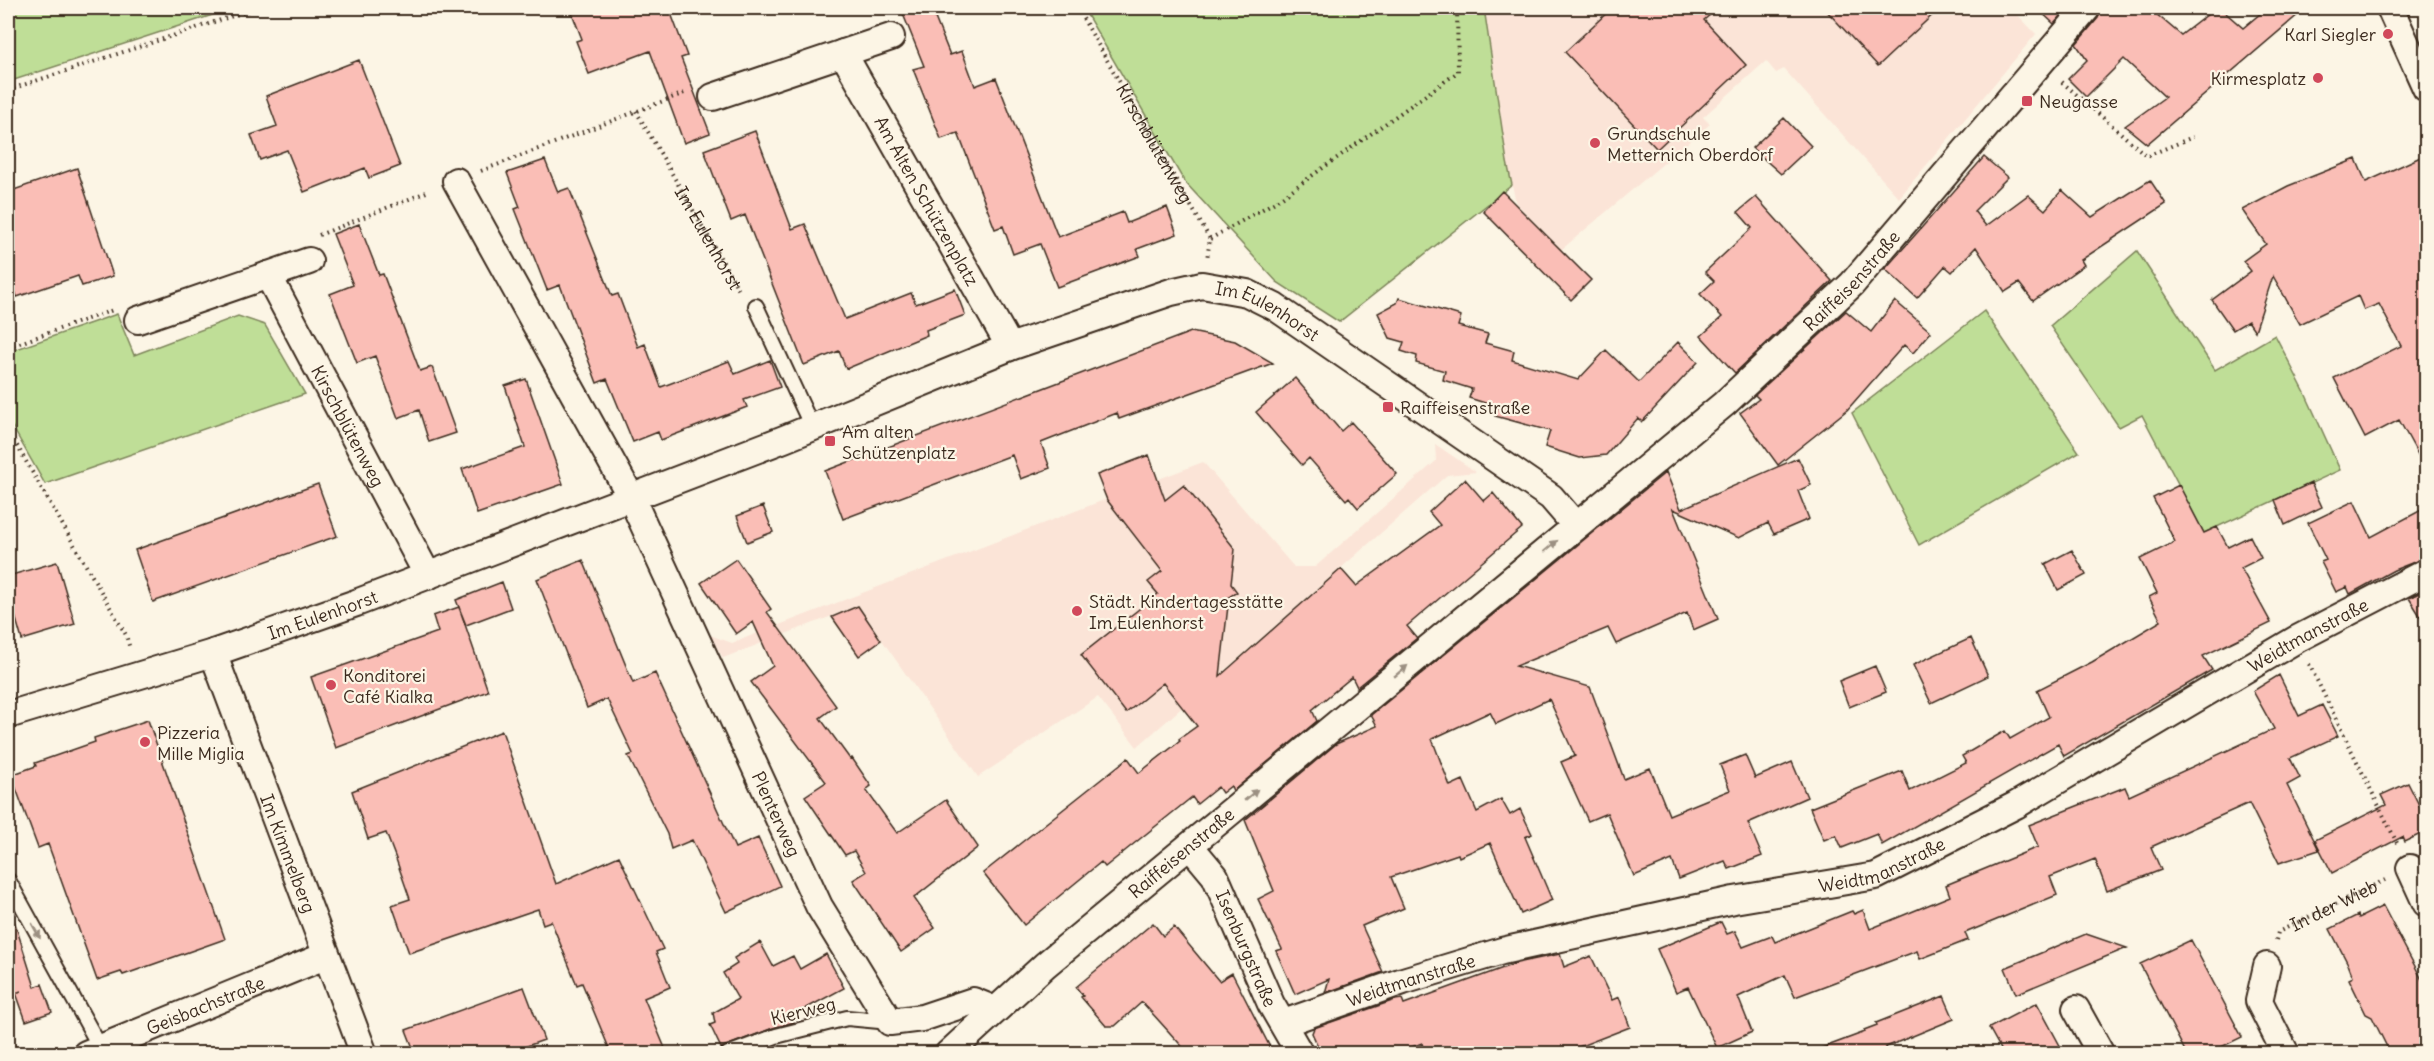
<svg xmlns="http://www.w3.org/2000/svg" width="2434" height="1061" font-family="Delius,sans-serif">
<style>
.built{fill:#fbe4d7}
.green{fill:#bfde97;stroke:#7d845a;stroke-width:1.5}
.building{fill:#fabeb6;stroke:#3b2a1e;stroke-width:1.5}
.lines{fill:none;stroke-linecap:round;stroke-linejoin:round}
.service-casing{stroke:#3b2a1e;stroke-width:18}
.minor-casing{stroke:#3b2a1e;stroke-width:30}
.path{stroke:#3b2a1e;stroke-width:4;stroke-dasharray:1.5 4.5;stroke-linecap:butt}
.service{stroke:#fcf5e5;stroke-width:14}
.minor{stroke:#fcf5e5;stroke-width:26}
.oneway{fill:#9c9082}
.poi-dot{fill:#d1495b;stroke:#fcf5e5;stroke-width:2}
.labels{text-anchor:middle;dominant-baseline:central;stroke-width:4.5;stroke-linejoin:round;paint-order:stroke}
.poi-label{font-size:18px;fill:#3b2a1e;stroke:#fcf5e5;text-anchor:start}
.street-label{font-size:18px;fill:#3b2a1e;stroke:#fcf5e5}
</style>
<rect width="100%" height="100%" fill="#fcf5e5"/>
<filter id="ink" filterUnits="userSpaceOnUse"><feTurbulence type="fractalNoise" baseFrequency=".0167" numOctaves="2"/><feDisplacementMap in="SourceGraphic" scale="12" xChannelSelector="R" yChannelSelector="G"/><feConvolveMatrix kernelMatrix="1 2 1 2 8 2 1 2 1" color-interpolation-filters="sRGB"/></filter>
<g filter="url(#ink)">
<path class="built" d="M1484,8H2011L2036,34L1899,198L1784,69L1776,73L1766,61L1703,117L1710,124L1561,250L1516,203L1507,162Z
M1435,444L1476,472L1447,475L1137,747L1098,697L978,777L858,606L723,658L710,635L732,643L1203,462L1294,567H1315L1436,461Z"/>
<path class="green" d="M8,8H234L8,82Z
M1083,8H1484L1507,162L1512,185L1339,322L1277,282L1184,181Z
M2137,251L2215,370L2275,335L2305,393L2340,470L2204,533L2142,415L2119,427L2050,326Z
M1984,311L2079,452L1919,545L1852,413Z
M117,314L134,355L238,316L265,325L305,394L45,484L8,419V352Z"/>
<path class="building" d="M570,8H669L687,56L681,58L710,133L684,143L650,51L589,74L576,41L582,39Z
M919,8H931L950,55L962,51L975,86L996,78L1058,237L1123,212L1127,223L1167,207L1177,234L1137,249L1140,256L1057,287L1040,244L1013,254L1003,226L995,229L958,133L941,139L913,69L924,66L903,14Z
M1612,8H1718L1704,20L1746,65L1657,149L1565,52Z
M1824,8H1940L1878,66Z
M2037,8H2068L2054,24Z
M2102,8H2149L2181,35L2216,8H2220L2243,28L2267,8H2306L2147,144L2125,126L2165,97L2124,59L2086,97L2068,79L2087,60L2076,44L2098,18Z
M359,60L400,166L369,178L365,168L304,192L287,150L260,160L251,135L277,126L266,96Z
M1784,118L1811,146L1781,174L1752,148Z
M755,131L792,229L805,224L845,319L911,293L916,304L955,289L965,315L926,330L927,335L846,369L839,351L804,365L745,215L731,221L704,150Z
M2427,154V471L2399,420L2365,438L2334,378L2401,346L2379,304L2364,310L2358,296L2300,324L2273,276L2255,331L2248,321L2233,330L2212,300L2251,271L2243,261L2266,244L2242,210L2288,186L2356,159L2366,182Z
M1984,157L2008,177L1974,211L1986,226L2028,195L2045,210L2062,190L2092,217L2150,180L2166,204L2081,260L2084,265L2033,301L2019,283L2005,292L1976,247L1952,272L1945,266L1917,298L1885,269Z
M545,160L558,192L569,188L612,296L618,294L638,347L645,344L661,387L729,361L735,374L770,360L780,387L744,400L747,407L661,440L658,432L633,442L607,379L597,383L560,285L547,290L515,209L520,207L507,173Z
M77,168L113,276L82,286L78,276L17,297L8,269V192Z
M1502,191L1591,280L1571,300L1483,211Z
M1756,197L1832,281L1735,373L1701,336L1722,317L1700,294L1714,281L1705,272L1752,228L1738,212Z
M359,224L379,275L383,274L420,371L432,367L456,433L429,442L419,410L398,418L375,356L357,363L330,294L353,285L333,234Z
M1399,298L1461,316L1458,326L1488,334L1485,343L1514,351L1512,360L1578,380L1606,350L1639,382L1678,342L1698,362L1642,422L1638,418L1606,455L1580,458L1545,447L1550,431L1495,416L1498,407L1469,398L1472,389L1443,380L1445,371L1416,363L1417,356L1401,351L1404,342L1390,338L1378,313L1397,303Z
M1895,301L1931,332L1913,353L1904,345L1847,410L1778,465L1740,413L1759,399L1755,395L1846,311L1871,332Z
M1191,332L1235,341L1273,363L1119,419L1117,413L1041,443L1050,468L1021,479L1012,455L843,519L825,471Z
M1295,378L1341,431L1351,422L1397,474L1358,508L1349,497L1346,500L1309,458L1302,465L1256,412Z
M526,379L563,484L477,514L462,469L525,447L505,386Z
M1149,455L1165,500L1184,485L1235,549L1231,584L1237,592L1229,597L1220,676L1341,569L1356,586L1440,525L1429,512L1465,479L1484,501L1493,493L1522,528L1407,626L1417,638L1357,687L1352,677L1312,710L1317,721L1233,791L1231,786L1222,793L1218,787L1197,804L1192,797L1105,867L1101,862L1024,925L983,873L1128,758L1139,773L1180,741L1179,739L1197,726L1163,683L1126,713L1081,655L1158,594L1148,582L1162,571L1107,500L1097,475Z
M1798,458L1811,485L1798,491L1809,519L1774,534L1768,523L1739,538L1673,509L1718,619L1693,630L1687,613L1616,644L1608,628L1516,666L1590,687L1624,779L1650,768L1669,815L1730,790L1720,765L1745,755L1755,778L1792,762L1807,797L1748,823L1762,856L1729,869L1725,861L1679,879L1672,860L1634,876L1607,813L1588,821L1561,762L1575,756L1549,699L1496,724L1490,712L1432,739L1450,786L1463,780L1477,812L1501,799L1510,815L1520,809L1532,834L1525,837L1552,900L1521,914L1490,843L1459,857L1458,854L1391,877L1404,908L1362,926L1383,972L1325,993L1329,979L1295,994L1276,951L1282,949L1258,899L1274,891L1245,820L1336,744L1377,726L1371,715L1666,472L1681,509Z
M2311,483L2322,507L2285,525L2275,500Z
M318,484L337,536L153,602L135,550Z
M2179,485L2204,533L2217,527L2228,547L2250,536L2261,558L2241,568L2271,623L2203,656L2212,670L2064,756L2058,744L1882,845L1877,834L1842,848L1836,835L1824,840L1810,808L1902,771L1910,791L1966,763L1962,756L1986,742L2005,731L2010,739L2049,717L2037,690L2092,662L2161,621L2149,597L2157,593L2140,559L2175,542L2153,498Z
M2354,501L2371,537L2427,507V557L2394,570L2350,594L2347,587L2336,592L2321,562L2326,560L2308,523Z
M763,506L773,532L747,542L737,516Z
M2072,550L2086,575L2058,590L2045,564Z
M736,559L771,609L767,612L836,706L820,718L850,759L852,758L871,786L866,790L897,833L946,800L978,847L914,898L935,928L901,952L853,880L866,872L854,851L845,855L805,796L826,782L751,682L773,666L753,622L736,634L701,583Z
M583,560L633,683L655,673L735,848L758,838L780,886L726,912L692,840L671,849L667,834L628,756L633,754L607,699L587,708L537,579Z
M57,562L75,624L22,640L8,591V576Z
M502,582L511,608L466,625L456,600Z
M2427,589V627L2409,598Z
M858,606L881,640L859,656L832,617Z
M459,607L488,691L336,748L311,677L438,632L433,616Z
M1971,638L1988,676L1931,703L1913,665Z
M1875,666L1886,692L1849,707L1839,681Z
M2279,675L2299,716L2322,705L2338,736L2290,758L2300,778L2287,785L2319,850L2279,863L2249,803L2151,847L2161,870L2107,891L2095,859L2050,877L2057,895L1965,933L1968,940L1920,959L1917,951L1795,997L1785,975L1738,997L1752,1032L1717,1048L1688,987L1676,992L1657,949L1721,922L1727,934L1735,931L1743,947L1772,936L1775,942L1852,911L1854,914L1863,910L1870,929L1950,896L1946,885L2038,847L2029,825L2125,787L2129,796L2274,729L2253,691Z
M148,720L225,939L123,975L121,972L97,980L48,844L38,848L11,775L36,766L35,763L95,742L94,738Z
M502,731L556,884L619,856L663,949L656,952L670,987L644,998L667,1053H611L582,983L577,985L551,921L543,924L538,909L409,953L392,905L410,899L396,859L386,833L368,839L352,791Z
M2408,783L2427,821V831L2404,842L2402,837L2332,873L2315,840L2386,805L2381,795Z
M2383,906L2427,989V1053H2390L2372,1017L2366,1014L2349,979L2353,977L2348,964L2330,929L2358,915L2359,918Z
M8,917H13L35,987L42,984L52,1012L26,1021L16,993L21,991L8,996Z
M1153,923L1163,936L1174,927L1219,981L1232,973L1273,1053H1188L1142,1002L1115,1026H1106L1081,997L1083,996L1076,987Z
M2086,934L2127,948L2016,994L2005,968Z
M2191,940L2242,1037L2209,1053H2186L2140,964Z
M760,942L773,966L793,956L800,969L826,954L844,988L790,1017L794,1022L773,1028L721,1048L710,1025L715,1023L713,1013L738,999L723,973L737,964L734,958Z
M1560,954L1564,967L1591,956L1612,1000L1619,997L1630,1027L1563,1053H1424L1422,1043L1396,1053H1321L1312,1033L1314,1028L1395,1000L1402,999L1404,1004L1517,963Z
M524,987L544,1040L507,1053H415L406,1030Z
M1944,996L1954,1019L1886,1047L1887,1053H1815L1814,1051L1865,1032L1864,1030L1877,1025L1876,1023Z
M2037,1003L2064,1053H2003L1989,1028Z"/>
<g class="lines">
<g class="service-casing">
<path id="service" d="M756,306L812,427
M8,880L100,1047
M728,1054L776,1036L847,1018L890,1022"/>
</g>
<g class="minor-casing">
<g id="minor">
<path d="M2390,8L2426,88"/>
<path id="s4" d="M843,53L1010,347"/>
<path d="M713,97L891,37"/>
<path id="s5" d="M456,181L631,497L819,906L890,1022L922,1018L973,1001L995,1010"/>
<path id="s6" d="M268,275L428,576"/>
<path d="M138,320L309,261"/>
<path id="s7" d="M213,653L364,1054"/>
<path id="s8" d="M8,715L213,653L356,603L784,439L1010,347L1171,292L1202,285L1247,293L1275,307L1551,497L1576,526"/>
<path id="s9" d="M1190,846L1215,876L1271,1004L1300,1054"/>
<path d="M2410,868L2426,903"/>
<path d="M2267,966L2259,1001L2286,1054"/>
<path d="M2076,1009L2101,1054"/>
<path id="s10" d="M1284,1023L1403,981L1502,951L1734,900L1876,876L2016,805L2297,639L2426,572"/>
<path id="s11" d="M86,1054L325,956"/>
<path id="s12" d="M948,1054L1045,965L1724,404L1852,284L2087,8"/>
</g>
</g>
<g class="path">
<path id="s1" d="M1077,8L1210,239L1207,259"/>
<path d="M2062,82L2147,156L2193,137"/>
<path d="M8,90L257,8"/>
<path id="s2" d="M636,111L740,292"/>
<path d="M481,171L687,92"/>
<path d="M319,235L429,191"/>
<path d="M1210,239L1275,202L1458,72L1457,8"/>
<path d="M8,347L113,310"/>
<path d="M8,430L126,635L130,649"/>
<path d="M2309,664L2397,843"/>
<path id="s3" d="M2276,940L2278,932L2385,880"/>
</g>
<use href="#service" class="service"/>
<use href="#minor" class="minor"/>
</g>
<defs><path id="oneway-solid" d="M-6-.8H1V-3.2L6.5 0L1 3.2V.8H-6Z" transform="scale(1.5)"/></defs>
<g class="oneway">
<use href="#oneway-solid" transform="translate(1551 546) rotate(-40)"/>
<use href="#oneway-solid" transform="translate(1401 671) rotate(-40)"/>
<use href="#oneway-solid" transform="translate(1251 795) rotate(-40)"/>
<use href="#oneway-solid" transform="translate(36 931) rotate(61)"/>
</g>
</g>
<g class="poi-dot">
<circle cx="2388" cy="34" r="6"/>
<circle cx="2318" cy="78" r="6"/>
<rect x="2021" y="95" width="12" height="12" rx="3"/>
<circle cx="1595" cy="143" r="6"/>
<rect x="1382" y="401" width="12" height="12" rx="3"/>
<rect x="824" y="435" width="12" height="12" rx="3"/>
<circle cx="1077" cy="611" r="6"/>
<circle cx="331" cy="685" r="6"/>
<circle cx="145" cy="742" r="6"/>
</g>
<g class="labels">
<g class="poi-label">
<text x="2376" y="34" text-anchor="end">Karl Siegler</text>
<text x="2306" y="78" text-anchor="end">Kirmesplatz</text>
<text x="2039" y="101">Neugasse</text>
<text x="1607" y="133">Grundschule<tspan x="1607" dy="21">Metternich Oberdorf</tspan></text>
<text x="1400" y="407">Raiffeisenstraße</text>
<text x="842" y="431">Am alten<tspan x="842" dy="21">Schützenplatz</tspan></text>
<text x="1089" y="601">Städt. Kindertagesstätte<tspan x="1089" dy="21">Im Eulenhorst</tspan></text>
<text x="343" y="675">Konditorei<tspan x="343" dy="21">Café Kialka</tspan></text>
<text x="157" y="732">Pizzeria<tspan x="157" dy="21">Mille Miglia</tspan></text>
</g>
<g class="street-label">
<text stroke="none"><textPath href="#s1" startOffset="156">Kirschblütenweg</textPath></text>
<text stroke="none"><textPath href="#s4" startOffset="170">Am Alten Schützenplatz</textPath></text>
<text stroke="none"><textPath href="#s2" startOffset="146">Im Eulenhorst</textPath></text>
<text stroke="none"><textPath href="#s12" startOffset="1190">Raiffeisenstraße</textPath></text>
<text stroke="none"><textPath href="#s8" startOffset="1341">Im Eulenhorst</textPath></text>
<text stroke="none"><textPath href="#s6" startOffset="171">Kirschblütenweg</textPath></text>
<text stroke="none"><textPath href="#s8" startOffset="330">Im Eulenhorst</textPath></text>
<text stroke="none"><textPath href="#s10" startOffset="1106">Weidtmanstraße</textPath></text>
<text stroke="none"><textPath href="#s5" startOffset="710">Plenterweg</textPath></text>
<text stroke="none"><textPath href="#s12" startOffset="308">Raiffeisenstraße</textPath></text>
<text stroke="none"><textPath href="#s7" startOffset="214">Im Kimmelberg</textPath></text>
<text stroke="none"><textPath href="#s10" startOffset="620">Weidtmanstraße</textPath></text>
<text stroke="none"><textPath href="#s3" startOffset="70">In der Wieb</textPath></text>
<text stroke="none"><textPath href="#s9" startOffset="118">Isenburgstraße</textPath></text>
<text stroke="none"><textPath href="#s10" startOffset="134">Weidtmanstraße</textPath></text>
<text stroke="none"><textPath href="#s11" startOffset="129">Geisbachstraße</textPath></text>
<text transform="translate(803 1011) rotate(-14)">Kierweg</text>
</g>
</g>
<rect width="2434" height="1061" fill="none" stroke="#fcf5e5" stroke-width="30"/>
<rect x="15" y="15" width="2404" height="1031" fill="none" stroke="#3b2a1e" stroke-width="2" filter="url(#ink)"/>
</svg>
